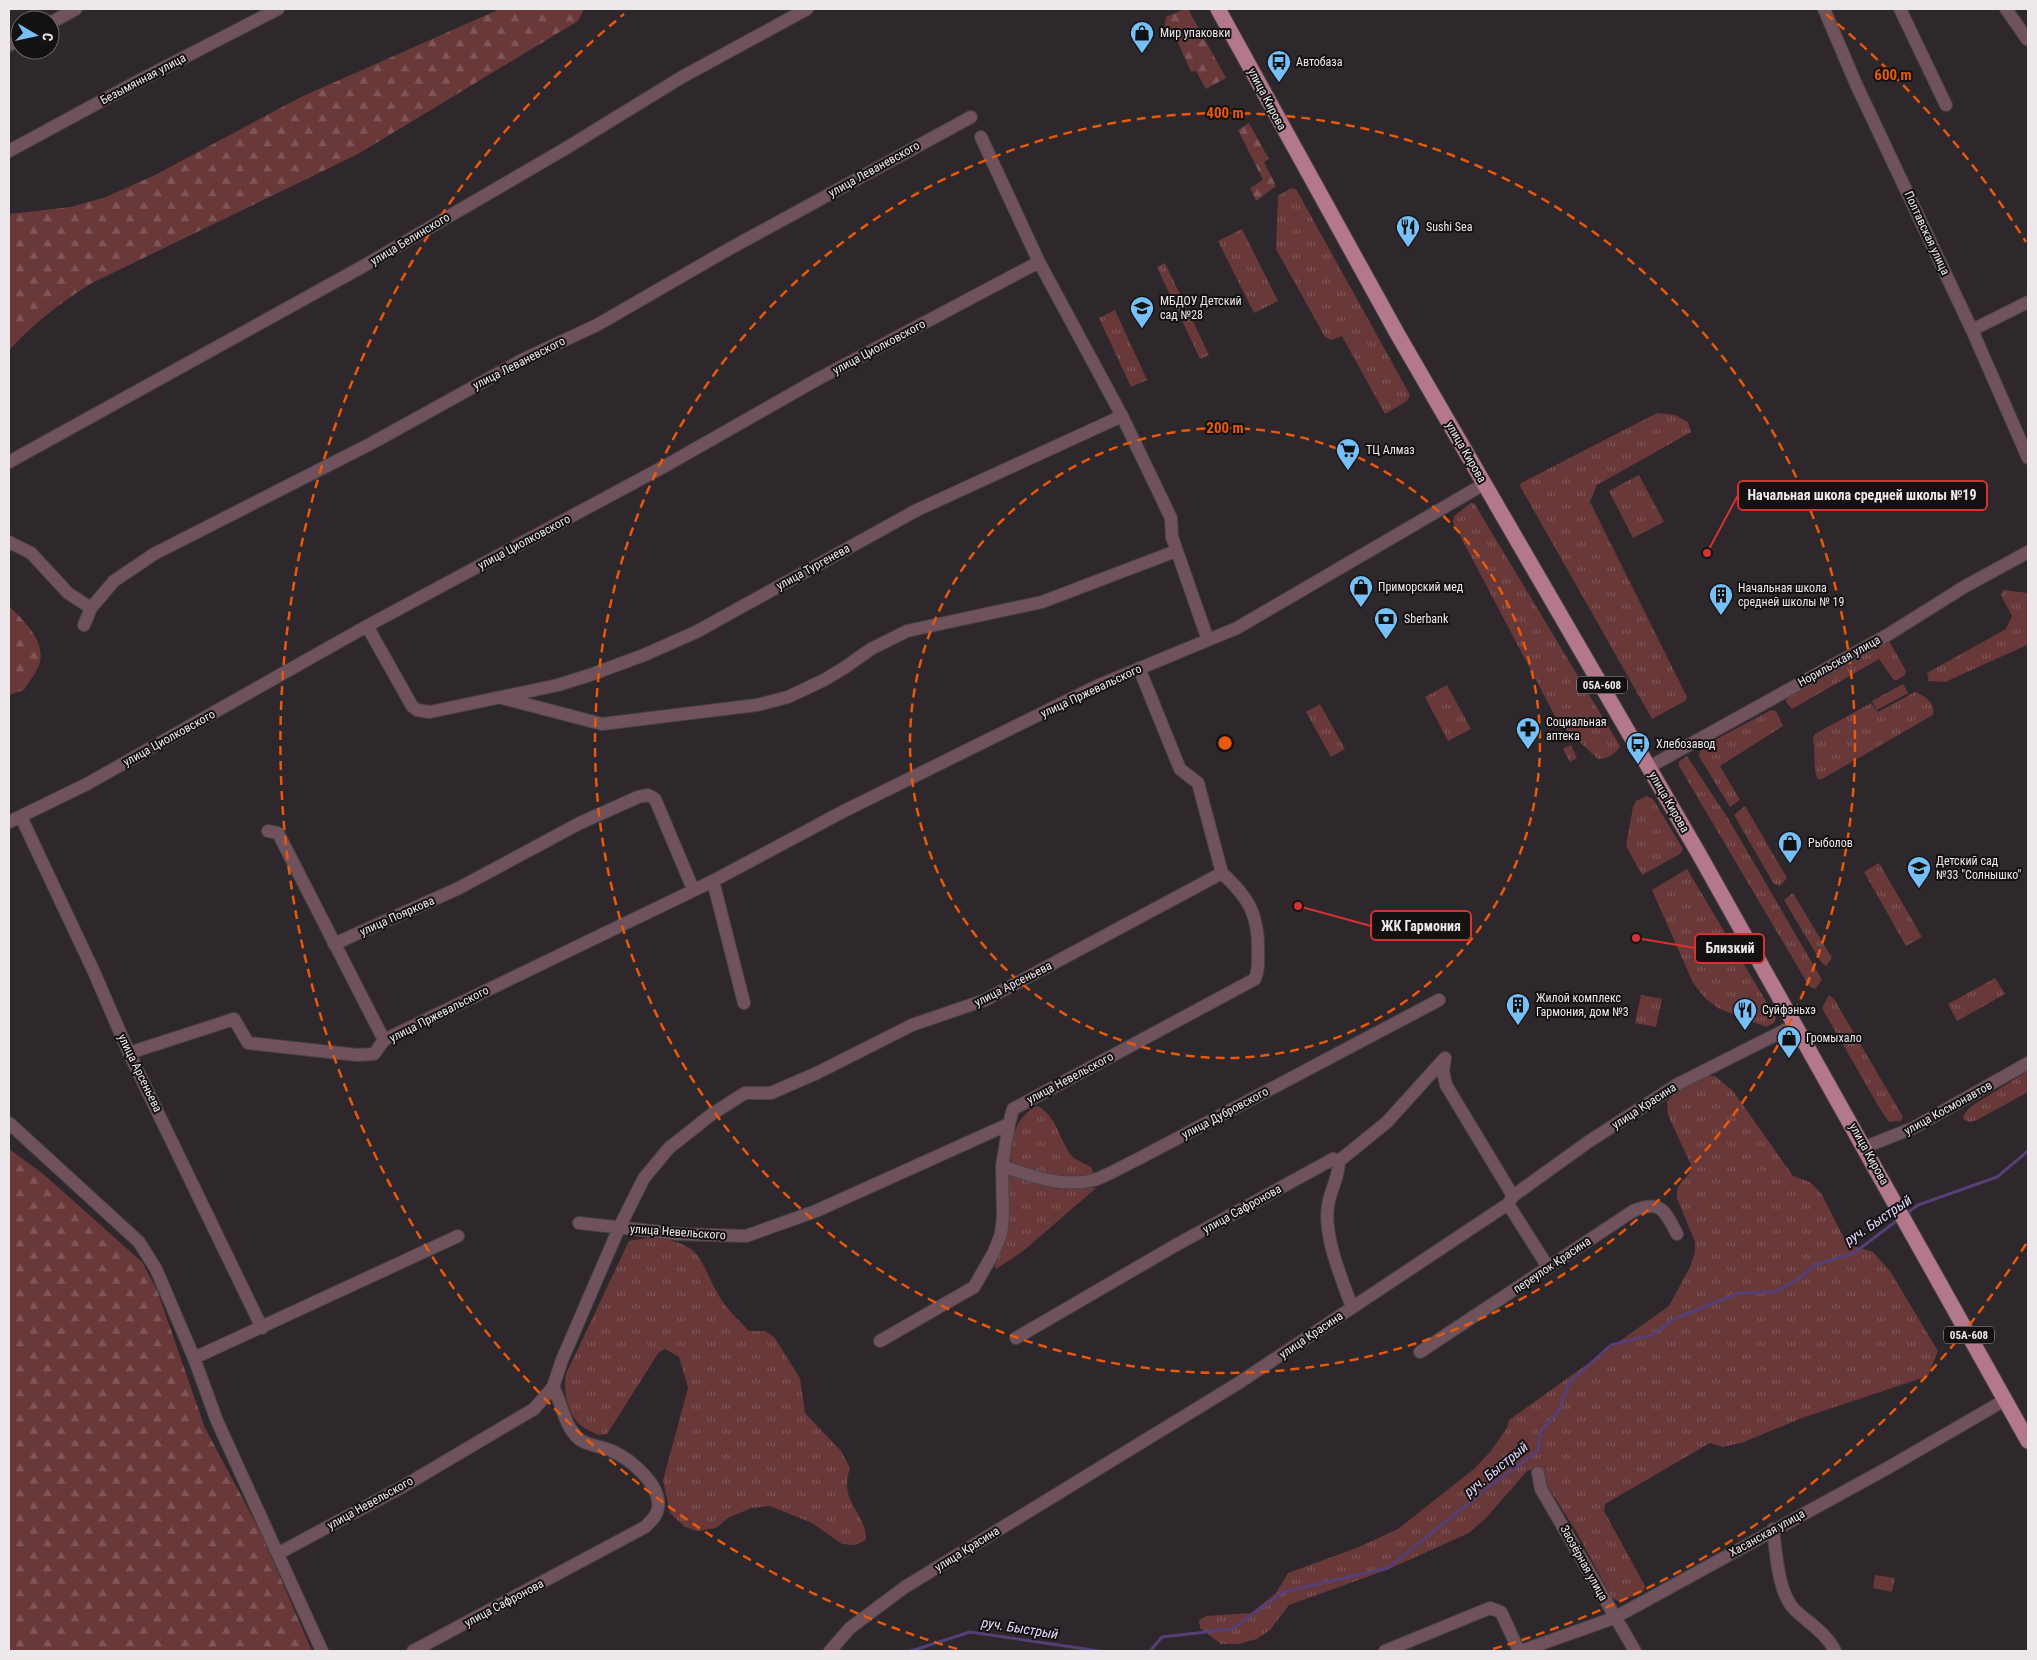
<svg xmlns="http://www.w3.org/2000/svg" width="2037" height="1660" font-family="'Roboto Condensed',sans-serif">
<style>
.grass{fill:url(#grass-tufts)}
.forest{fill:url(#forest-firs)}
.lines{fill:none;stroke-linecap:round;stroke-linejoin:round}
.stream{stroke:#554076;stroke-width:3}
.minor-casing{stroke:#494246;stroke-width:14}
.primary-casing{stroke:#494246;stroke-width:17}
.minor{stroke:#6f525b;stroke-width:12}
.primary{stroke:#b3788b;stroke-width:15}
.ring{fill:none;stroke:#e8590c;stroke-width:2.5;stroke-dasharray:9 6}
.labels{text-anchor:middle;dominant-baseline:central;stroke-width:4;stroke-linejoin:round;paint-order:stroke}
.shield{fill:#141113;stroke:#aba8aa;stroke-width:1}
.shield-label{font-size:11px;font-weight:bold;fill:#ece8eb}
.poi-label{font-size:12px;fill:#ece8eb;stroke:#141113;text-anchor:start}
.street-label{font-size:12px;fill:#ece8eb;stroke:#141113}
.water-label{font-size:14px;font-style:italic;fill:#e5dafd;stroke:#141113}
.centre{fill:#e8590c;stroke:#141113;stroke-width:2.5}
.ring-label{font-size:15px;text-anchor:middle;font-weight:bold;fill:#e8590c;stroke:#141113;stroke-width:4;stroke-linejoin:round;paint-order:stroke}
.leader{fill:none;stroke:#d73232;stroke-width:2}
.callout-dot{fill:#d73232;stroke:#141113;stroke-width:2}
.callout{fill:#141113;stroke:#d73232;stroke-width:2}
.callout-label{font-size:14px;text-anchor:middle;font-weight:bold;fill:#ece8eb}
</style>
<defs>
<pattern id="grass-tufts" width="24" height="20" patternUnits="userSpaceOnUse" patternTransform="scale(1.25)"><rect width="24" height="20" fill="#69393a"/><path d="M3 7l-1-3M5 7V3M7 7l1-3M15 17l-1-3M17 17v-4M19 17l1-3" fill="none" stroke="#7f5657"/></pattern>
<pattern id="forest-firs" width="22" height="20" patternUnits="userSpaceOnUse" patternTransform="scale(1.25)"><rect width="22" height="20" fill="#69393a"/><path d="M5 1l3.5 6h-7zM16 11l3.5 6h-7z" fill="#7f5657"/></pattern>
</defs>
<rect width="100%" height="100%" fill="#2e272b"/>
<path class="grass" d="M1291,188L1296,189L1410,395L1407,401L1385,414L1342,336L1331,340L1325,337L1276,249L1278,196Z
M1242,229L1278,301L1254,313L1218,241Z
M1165,263L1209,355L1200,359L1157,267Z
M1115,310L1147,380L1131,387L1099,318Z
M1657,413L1675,415L1688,422L1691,432L1597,485L1590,502L1687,697L1685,701L1652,719L1520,486L1521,483Z
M1639,475L1664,522L1633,538L1609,491Z
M1471,503H1474L1620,746C1617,753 1606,760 1598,759L1558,722L1453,522L1454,516Z
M2003,590L2028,593L2027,645L1945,682L1929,681L1927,673L2006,629L2012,616L2001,595Z
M1889,641L1906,671L1905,675L1896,680L1893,679L1879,659L1792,709L1786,702L1787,698L1825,674Z
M1903,684L1908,693L1877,710L1872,701Z
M1447,685L1471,729L1448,741L1425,697Z
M1915,692C1925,696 1936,703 1933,715L1822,779H1818C1812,768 1816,752 1813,738L1815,734L1871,703L1878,712Z
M1320,704L1345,749L1331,757L1306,712Z
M1771,710L1776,711L1783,726L1720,766L1740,800L1730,807L1700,758L1699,754L1702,747Z
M1571,745L1577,758L1570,762L1563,749Z
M1687,756L1729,820L1822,980L1815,989L1809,986L1679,766V762Z
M1647,796L1653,799L1683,849L1680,854L1642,875L1626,846L1633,807L1636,801Z
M1745,806L1787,878L1780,886L1774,884L1734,815Z
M1879,863L1922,937L1906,946L1864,872Z
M1687,869L1776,1018L1774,1023L1766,1027L1718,1008L1705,998L1693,983L1652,890Z
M1793,893L1832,958L1826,966L1821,962L1784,900Z
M1995,978L2005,994L1957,1021L1948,1004Z
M1641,995L1662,999L1656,1027L1635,1023Z
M1829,995L1834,999L1903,1117L1901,1121L1889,1122L1880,1109L1822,1008Z
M2028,1071V1092L1977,1120L1970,1122L1964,1120L1963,1116L1970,1107Z
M1708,1076H1715L1733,1091L1793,1176L1810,1182L1821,1193L1844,1238L1851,1245L1873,1252L1890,1271L1938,1351L1928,1376L1802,1418L1744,1442L1723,1447L1710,1443L1605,1504L1604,1511L1645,1586L1644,1591L1620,1602L1612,1598L1576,1531L1538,1471L1528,1470L1486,1518L1469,1533L1389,1569L1289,1605L1270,1630L1257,1639L1238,1644H1221L1200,1628L1199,1620L1206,1616L1251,1613L1276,1593L1288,1573L1359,1547L1398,1529L1474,1469L1491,1451L1507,1428L1509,1420L1669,1306L1691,1265L1695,1251V1242L1677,1198C1675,1179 1691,1180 1691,1165L1668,1115L1667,1101L1682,1088Z
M1038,1106C1060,1119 1059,1144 1074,1158C1080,1162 1087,1164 1092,1168L1093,1174C1075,1187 1030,1170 1011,1164C1006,1145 1018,1112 1038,1106Z
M1008,1173L1096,1188L1022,1252L996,1269L994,1263C1012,1233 1008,1207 1008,1173Z
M653,1237C711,1245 697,1266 725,1305C732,1314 741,1323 749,1331H765L774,1337L800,1378L805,1413L841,1451L850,1468C838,1504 866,1510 866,1540L855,1545L842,1544L812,1523L770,1506L751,1508L728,1518L716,1528L698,1531L685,1527L670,1513L663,1480L688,1388L679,1357L665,1349L659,1352L607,1434L599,1435C592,1432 583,1428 578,1423C567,1411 563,1389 566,1374L629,1241Z
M1875,1575L1895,1578L1892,1592L1873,1588Z"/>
<path class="forest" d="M500,9H584L578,21L358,154L92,283C60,303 34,323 9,350V214L71,207L106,197L155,175L301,97Z
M1184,9H1188L1226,78L1206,89L1196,71L1191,72L1175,36L1167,38L1164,30L1166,17Z
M1249,123L1269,159L1264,162L1276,186L1256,201L1250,188L1263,180L1238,130Z
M9,606C23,620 45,640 40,662C38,671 29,681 24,690L9,695Z
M9,1149L42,1173L142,1262L157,1290L205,1428L260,1531L312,1651H9Z"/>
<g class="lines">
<path class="stream" d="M1906,1214L1918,1205L1997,1177L2028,1151
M911,1651L970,1632L1099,1651
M1150,1651L1162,1637L1232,1629L1283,1592L1388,1568L1490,1486L1538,1451L1540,1432L1559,1410L1569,1383L1611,1345L1652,1335L1674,1319L1739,1293L1774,1292L1797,1280L1815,1265L1854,1253L1899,1219"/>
<g class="minor-casing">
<path id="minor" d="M1824,9L1856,84L1972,330L2028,458
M1900,9L1946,105
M2006,9L2027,39
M50,23L76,9
M9,45L20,39
M981,137L1039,262L1122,416L1171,518L1172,537L1208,640
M9,151L142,79L278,9
M1972,330L2028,302
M9,462L360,268L563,150L682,77L807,9
M9,542L31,553L68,593L91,608
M84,625L91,608L114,581L154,554L372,443L524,359L597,325L729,249L971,117
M367,626L412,706L417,710L430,712L558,685L590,675L644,655L696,632L917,510L1122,416
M502,698L602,724L757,705L788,697L824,680L844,668L871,649L907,631L1042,602L1176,551
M1649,767L1889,634L1964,587L2028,552
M21,817L94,972L129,1053L262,1328
M9,822L87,784L367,626L665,466L818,379L1039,262
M268,831L278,833L384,1040
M713,881L744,1003
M334,944L459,888L580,823L638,797L648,795L655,799L693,889
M129,1053L234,1019L248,1043L357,1055L374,1054L384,1040L713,881L844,811L1097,686L1237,628L1484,484
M1445,1058L1443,1071L1446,1085L1513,1196
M9,1123L139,1242L156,1269L194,1358L217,1421L322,1651
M1865,1147L1913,1128L2028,1063
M1339,1161C1339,1178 1330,1190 1328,1206C1323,1235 1342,1280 1352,1307
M1002,1166C1031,1176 1063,1188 1094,1180C1109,1175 1125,1165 1140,1158L1439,1000
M1508,1204L1548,1267
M579,1223L679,1234L746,1236L816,1211L1009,1124L1013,1109L1255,979C1259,970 1258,961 1258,952C1259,915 1249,898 1222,873
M1016,1338L1176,1245L1333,1159L1339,1161L1387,1122L1445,1058
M880,1341L974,1287L994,1252L1001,1234L1003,1217L1002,1166L1009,1124
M1420,1352L1633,1211C1661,1199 1665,1211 1677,1234
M194,1358L458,1236
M1538,1473L1541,1489L1635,1651
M1773,1529C1776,1552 1778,1594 1795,1610C1810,1624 1826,1633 1835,1651
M279,1553L402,1487L534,1409L553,1387L562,1360L619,1228L644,1178L669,1148L712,1114L745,1093H771L817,1073L912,1025L985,1000L1222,873L1198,783L1180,769L1139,668
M413,1651L645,1527C651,1521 657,1516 658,1508C662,1485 630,1459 612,1451C601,1446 588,1446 579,1439C564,1426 562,1403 553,1387
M830,1651L850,1628L905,1587L1237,1384L1508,1204L1513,1196L1588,1142L1678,1084L1795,1025
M1385,1651L1490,1608L1501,1612L1519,1651
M1521,1651L1614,1618L1884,1470L2005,1400"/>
</g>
<g class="primary-casing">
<path id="primary" d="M1218,9L1398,335L1699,854L2028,1441"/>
</g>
<use href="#minor" class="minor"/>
<use href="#primary" class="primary"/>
</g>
<g class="ring">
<circle cx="1225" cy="743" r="315"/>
<circle cx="1225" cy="743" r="630"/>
<path d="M2026 1244A945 945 0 0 1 1493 1649M957 1649A945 945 0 0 1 624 14M1826 14A945 945 0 0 1 2026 242"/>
</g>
<defs>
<g id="shop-pin" transform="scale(1.25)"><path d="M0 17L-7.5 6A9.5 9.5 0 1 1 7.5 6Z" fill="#76c0f7" stroke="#141113"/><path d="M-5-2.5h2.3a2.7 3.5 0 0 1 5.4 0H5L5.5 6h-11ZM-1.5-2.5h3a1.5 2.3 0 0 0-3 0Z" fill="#111"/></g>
<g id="bus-pin" transform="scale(1.25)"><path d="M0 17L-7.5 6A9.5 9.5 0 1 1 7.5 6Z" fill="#76c0f7" stroke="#141113"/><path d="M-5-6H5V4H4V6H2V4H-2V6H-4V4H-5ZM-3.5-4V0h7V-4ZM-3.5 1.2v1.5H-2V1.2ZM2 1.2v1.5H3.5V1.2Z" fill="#111"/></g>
<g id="restaurant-pin" transform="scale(1.25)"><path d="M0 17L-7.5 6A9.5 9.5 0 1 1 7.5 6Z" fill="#76c0f7" stroke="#141113"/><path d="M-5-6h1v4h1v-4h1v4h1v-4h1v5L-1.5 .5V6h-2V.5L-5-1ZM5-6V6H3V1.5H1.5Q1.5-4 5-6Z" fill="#111"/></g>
<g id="school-pin" transform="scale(1.25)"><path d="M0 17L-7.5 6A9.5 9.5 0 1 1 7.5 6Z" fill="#76c0f7" stroke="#141113"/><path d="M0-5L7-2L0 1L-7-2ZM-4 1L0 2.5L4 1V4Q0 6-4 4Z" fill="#111"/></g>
<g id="supermarket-pin" transform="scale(1.25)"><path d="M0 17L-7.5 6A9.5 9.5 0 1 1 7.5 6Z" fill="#76c0f7" stroke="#141113"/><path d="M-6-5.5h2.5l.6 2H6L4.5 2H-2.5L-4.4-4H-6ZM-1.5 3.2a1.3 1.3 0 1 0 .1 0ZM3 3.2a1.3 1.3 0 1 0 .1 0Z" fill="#111"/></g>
<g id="building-pin" transform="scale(1.25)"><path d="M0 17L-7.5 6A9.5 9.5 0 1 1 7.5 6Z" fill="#76c0f7" stroke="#141113"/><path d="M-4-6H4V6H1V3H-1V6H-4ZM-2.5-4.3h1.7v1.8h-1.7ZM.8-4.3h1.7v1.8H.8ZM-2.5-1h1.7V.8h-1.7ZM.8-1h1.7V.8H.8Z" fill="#111"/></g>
<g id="bank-pin" transform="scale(1.25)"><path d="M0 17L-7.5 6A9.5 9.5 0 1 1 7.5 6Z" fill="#76c0f7" stroke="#141113"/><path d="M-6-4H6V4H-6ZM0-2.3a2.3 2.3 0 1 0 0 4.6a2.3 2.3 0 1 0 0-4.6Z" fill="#111"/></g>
<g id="pharmacy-pin" transform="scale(1.25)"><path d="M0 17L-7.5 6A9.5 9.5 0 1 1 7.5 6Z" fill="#76c0f7" stroke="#141113"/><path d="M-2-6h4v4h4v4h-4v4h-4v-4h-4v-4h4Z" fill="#111"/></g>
</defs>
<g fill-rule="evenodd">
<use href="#shop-pin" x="1142" y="33"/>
<use href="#bus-pin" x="1279" y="62"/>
<use href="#restaurant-pin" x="1408" y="227"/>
<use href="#school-pin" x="1142" y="308"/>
<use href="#supermarket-pin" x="1348" y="450"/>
<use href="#shop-pin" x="1361" y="587"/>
<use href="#building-pin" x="1721" y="595"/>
<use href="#bank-pin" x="1386" y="619"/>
<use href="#pharmacy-pin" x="1528" y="729"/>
<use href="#bus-pin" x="1638" y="744"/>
<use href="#shop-pin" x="1790" y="843"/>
<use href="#school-pin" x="1919" y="868"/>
<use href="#building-pin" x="1518" y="1005"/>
<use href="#restaurant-pin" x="1745" y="1010"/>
<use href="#shop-pin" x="1789" y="1038"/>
</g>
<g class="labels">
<g class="shield">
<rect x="1577" y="676.5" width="50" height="17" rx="4"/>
<rect x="1944" y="1326.5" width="50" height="17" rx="4"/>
</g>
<g class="shield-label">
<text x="1602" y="685">05А-608</text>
<text x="1969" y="1335">05А-608</text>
</g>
<g class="poi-label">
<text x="1160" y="33">Мир упаковки</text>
<text x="1296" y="62">Автобаза</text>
<text x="1426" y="227">Sushi Sea</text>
<text x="1160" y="301">МБДОУ Детский<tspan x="1160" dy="14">сад №28</tspan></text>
<text x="1366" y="450">ТЦ Алмаз</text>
<text x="1378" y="587">Приморский мед</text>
<text x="1738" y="588">Начальная школа<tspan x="1738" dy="14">средней школы № 19</tspan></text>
<text x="1404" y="619">Sberbank</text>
<text x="1546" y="722">Социальная<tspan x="1546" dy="14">аптека</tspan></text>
<text x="1656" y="744">Хлебoзавод</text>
<text x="1808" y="843">Рыболов</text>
<text x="1936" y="861">Детский сад<tspan x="1936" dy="14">№33 "Солнышко"</tspan></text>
<text x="1536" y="998">Жилой комплекс<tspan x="1536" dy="14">Гармония, дом №3</tspan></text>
<text x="1762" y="1010">Суйфэньхэ</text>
<text x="1806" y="1038">Громыхало</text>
</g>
<g class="street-label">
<text transform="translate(143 79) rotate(-28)">Безымянная улица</text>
<text transform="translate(1267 99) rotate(62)">улица Кирова</text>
<text transform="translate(874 169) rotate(-29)">улица Леваневского</text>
<text transform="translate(1927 233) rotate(65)">Полтавская улица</text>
<text transform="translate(410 239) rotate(-31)">улица Белинского</text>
<text transform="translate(879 347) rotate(-28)">улица Циолковского</text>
<text transform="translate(519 363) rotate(-27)">улица Леваневского</text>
<text transform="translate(1466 452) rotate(60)">улица Кирова</text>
<text transform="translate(524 542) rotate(-28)">улица Циолковского</text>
<text transform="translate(813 567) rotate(-29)">улица Тургенева</text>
<text transform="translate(1839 661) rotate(-29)">Норильская улица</text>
<text transform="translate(1091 691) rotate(-25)">улица Пржевальского</text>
<text transform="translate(169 738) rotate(-29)">улица Циолковского</text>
<text transform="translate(1669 802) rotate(60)">улица Кирова</text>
<text transform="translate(397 916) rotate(-24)">улица Пояркова</text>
<text transform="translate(1013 984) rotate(-27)">улица Арсеньева</text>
<text transform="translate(439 1014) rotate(-27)">улица Пржевальского</text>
<text transform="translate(140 1073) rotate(64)">улица Арсеньева</text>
<text transform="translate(1070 1078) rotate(-28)">улица Невельского</text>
<text transform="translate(1644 1106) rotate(-33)">улица Красина</text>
<text transform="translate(1948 1108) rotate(-29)">улица Космонавтов</text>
<text transform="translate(1225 1113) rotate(-28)">улица Дубровского</text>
<text transform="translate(1869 1154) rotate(61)">улица Кирова</text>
<text transform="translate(1242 1209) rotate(-29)">улица Сафронова</text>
<text transform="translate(678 1232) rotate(4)">улица Невельского</text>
<text transform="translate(1552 1265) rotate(-34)">переулок Красина</text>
<text transform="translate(1311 1335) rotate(-34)">улица Красина</text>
<text transform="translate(370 1503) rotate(-29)">улица Невельского</text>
<text transform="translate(1767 1533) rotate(-29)">Хасанская улица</text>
<text transform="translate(967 1549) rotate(-32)">улица Красина</text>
<text transform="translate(1584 1563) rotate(61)">Заозёрная улица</text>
<text transform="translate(504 1603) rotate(-28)">улица Сафронова</text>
</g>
<g class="water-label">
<text transform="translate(1878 1220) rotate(-34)">руч. Быстрый</text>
<text transform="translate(1496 1469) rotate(-39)">руч. Быстрый</text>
<text transform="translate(1020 1628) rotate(9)">руч. Быстрый</text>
</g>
</g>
<circle cx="1225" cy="743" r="8" class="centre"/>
<g class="ring-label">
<text x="1893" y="80">600 m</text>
<text x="1225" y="118">400 m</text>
<text x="1225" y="433">200 m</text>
</g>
<path class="leader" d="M1707 553L1738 495M1298 906L1371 926M1636 938L1695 948"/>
<g class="callout-dot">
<circle cx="1707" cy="553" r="5"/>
<circle cx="1298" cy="906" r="5"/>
<circle cx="1636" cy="938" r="5"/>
</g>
<g class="callout">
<rect x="1738" y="481" width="249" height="29" rx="5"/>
<rect x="1371" y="911" width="100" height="29" rx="5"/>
<rect x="1695" y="934" width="69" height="29" rx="5"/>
</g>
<g class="callout-label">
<text x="1862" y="500">Начальная школа средней школы №19</text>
<text x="1421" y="931">ЖК Гармония</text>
<text x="1730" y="953">Близкий</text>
</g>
<rect width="2037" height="1660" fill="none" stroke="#ece8eb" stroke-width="20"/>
<g transform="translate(35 35) rotate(99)"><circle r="24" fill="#141113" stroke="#6a6769"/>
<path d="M0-4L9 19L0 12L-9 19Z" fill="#76c0f7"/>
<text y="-8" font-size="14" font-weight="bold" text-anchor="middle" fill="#ece8eb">С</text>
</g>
</svg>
